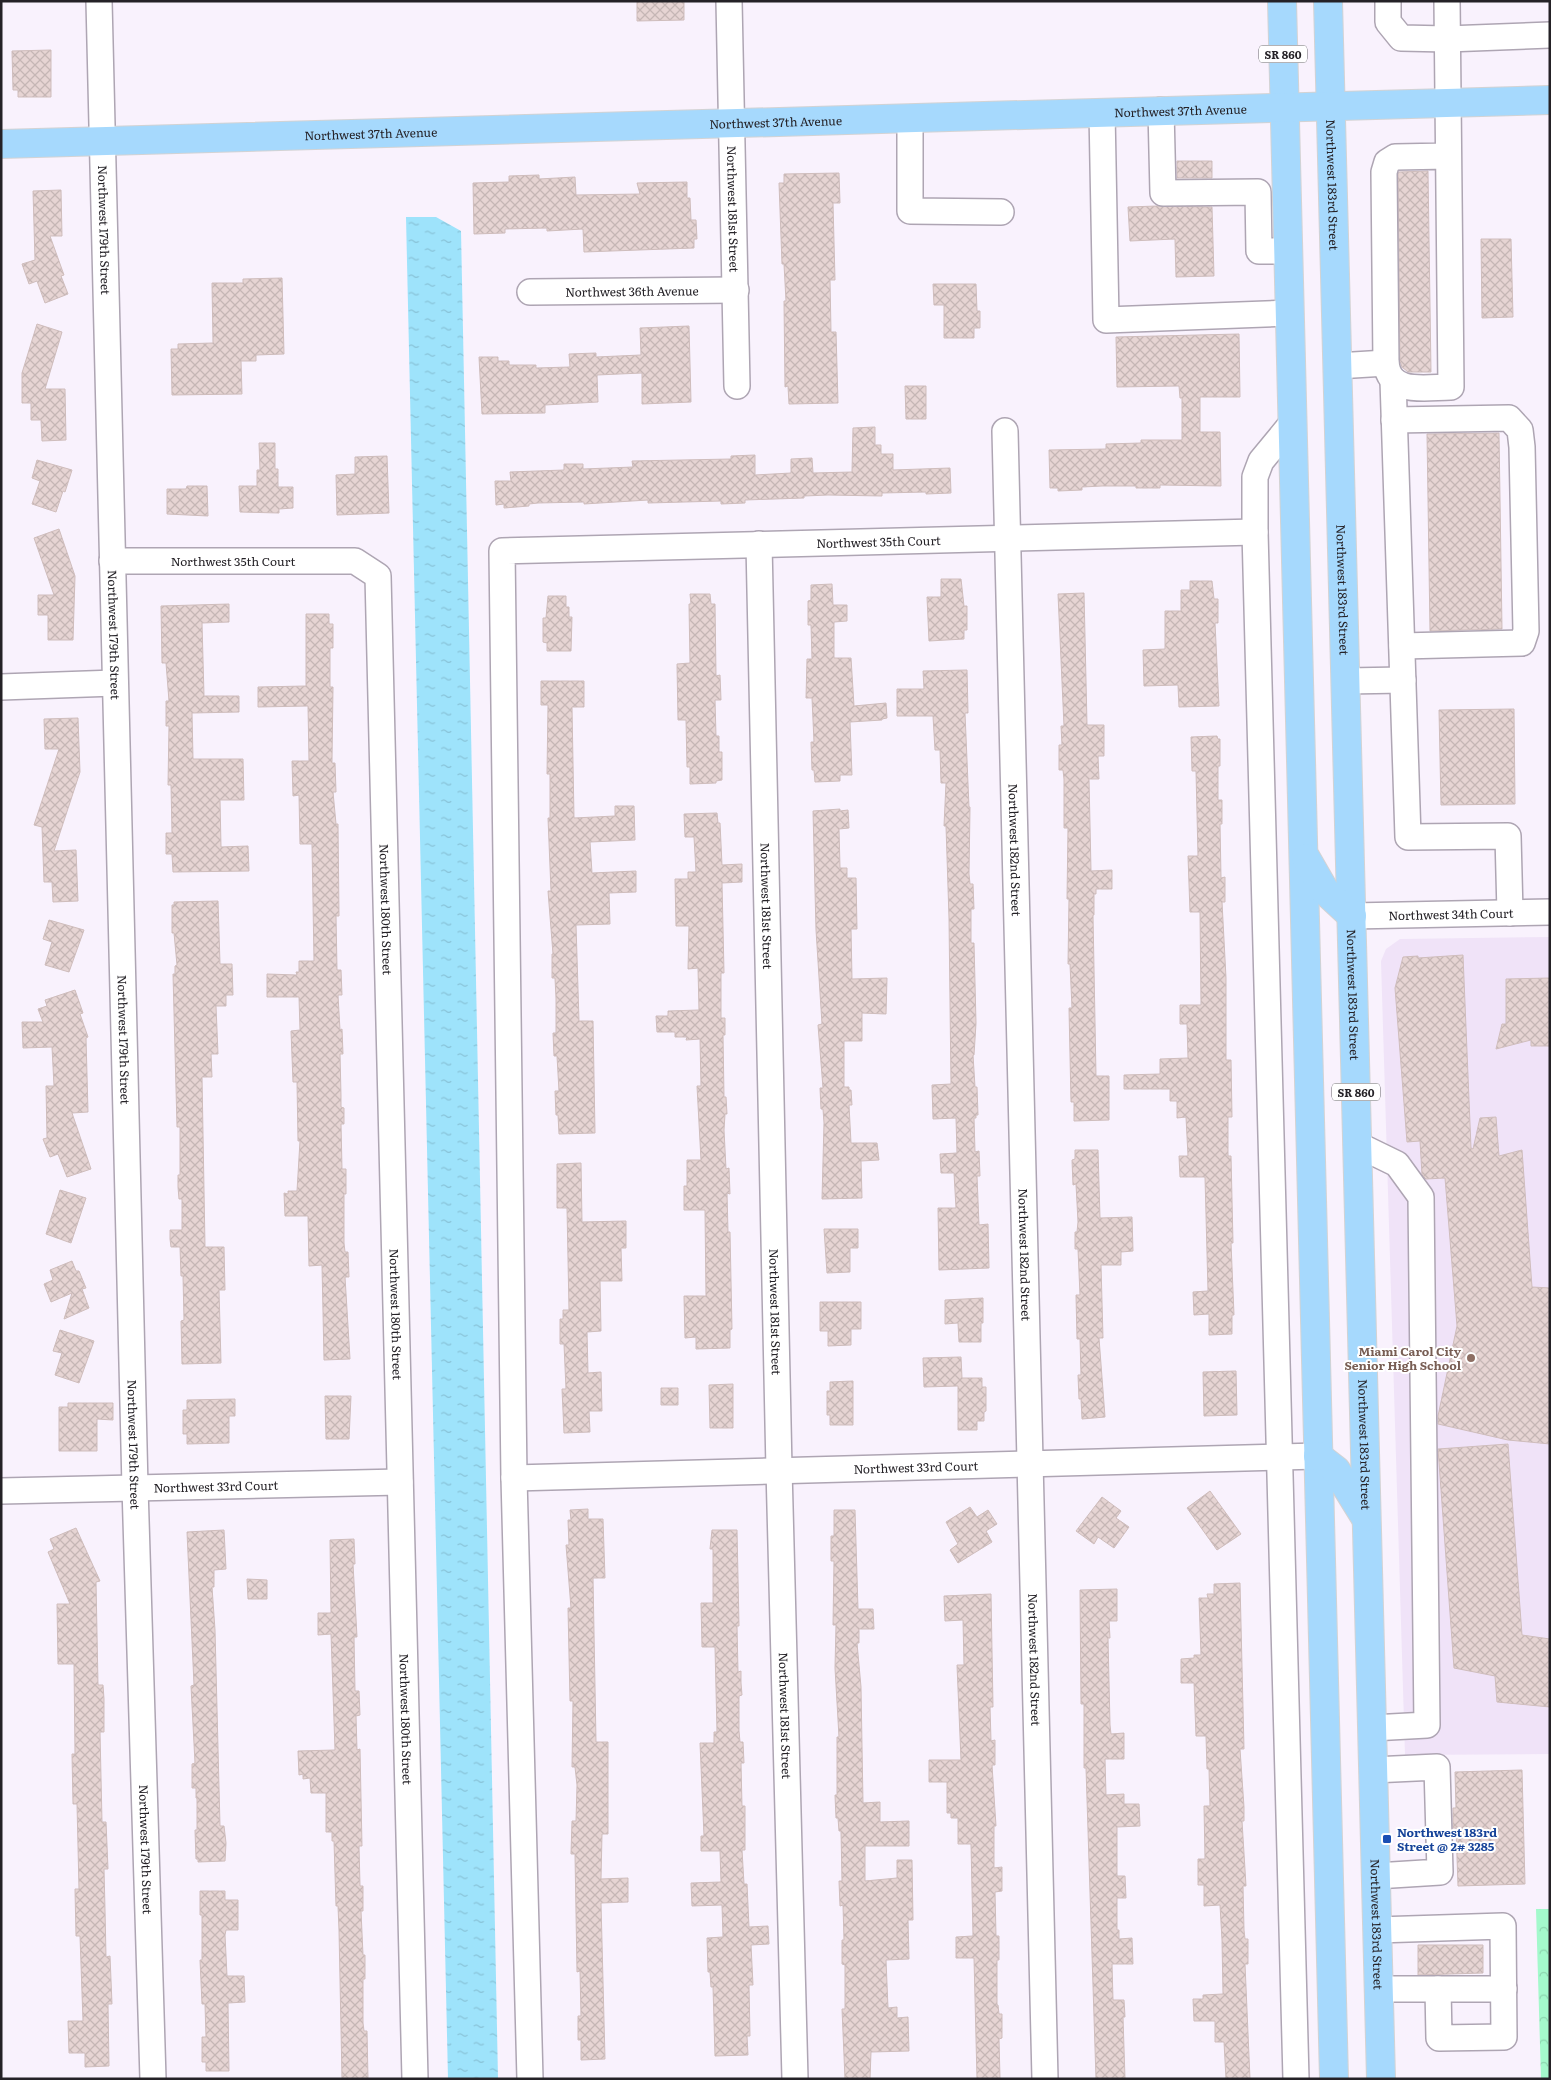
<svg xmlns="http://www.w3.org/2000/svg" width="1551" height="2080" font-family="Literata,serif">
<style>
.built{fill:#f0e3f8}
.park{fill:url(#park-crowns)}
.water{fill:url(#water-ripples)}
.building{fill:url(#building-cross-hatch);stroke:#cfbdbc}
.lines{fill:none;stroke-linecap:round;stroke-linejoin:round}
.minor-casing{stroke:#aea5b3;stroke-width:28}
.major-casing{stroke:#d3d3d4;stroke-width:30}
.minor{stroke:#fff;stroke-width:25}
.major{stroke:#a6d9fd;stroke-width:28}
.education-dot{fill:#8d6e63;stroke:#fff;stroke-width:2}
.transit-dot{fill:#1a4fb4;stroke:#fff;stroke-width:2}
.labels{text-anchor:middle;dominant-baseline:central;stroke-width:4;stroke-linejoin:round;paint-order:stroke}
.shield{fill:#fff;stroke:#666468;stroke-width:1}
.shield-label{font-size:11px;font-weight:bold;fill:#252227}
.street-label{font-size:12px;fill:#252227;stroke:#fff}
.education-label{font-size:12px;font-weight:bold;fill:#785e54;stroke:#fff;text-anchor:end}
.transit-label{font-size:12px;font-weight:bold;fill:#164399;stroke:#fff;text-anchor:start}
</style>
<defs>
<pattern id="park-crowns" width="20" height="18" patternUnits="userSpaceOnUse" patternTransform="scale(1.25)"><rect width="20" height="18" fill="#a4f9cc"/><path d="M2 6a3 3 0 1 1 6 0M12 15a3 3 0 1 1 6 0" fill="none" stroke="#8dd5af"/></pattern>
<pattern id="water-ripples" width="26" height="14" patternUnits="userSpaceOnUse" patternTransform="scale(1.25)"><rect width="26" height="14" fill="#9ee3fb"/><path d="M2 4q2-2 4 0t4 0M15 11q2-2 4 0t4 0" fill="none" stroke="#88c2d7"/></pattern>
<pattern id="building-cross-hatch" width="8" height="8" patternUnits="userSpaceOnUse" patternTransform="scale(1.25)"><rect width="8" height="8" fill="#e6d4d3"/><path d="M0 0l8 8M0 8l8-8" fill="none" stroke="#c5b6b5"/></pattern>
</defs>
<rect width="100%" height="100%" fill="#f9f2fd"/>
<path class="built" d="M1550,937V1754L1405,1755L1381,961L1386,949L1400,939Z"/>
<path class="park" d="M1536,1909H1550V2079H1541Z"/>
<path class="water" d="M406,217H436L461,231L498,2079H448Z"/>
<path class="building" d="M637,1H684V20L637,21Z
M51,50V97H18V90H13L12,51Z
M1177,161H1212V178H1177Z
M1428,171L1431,372H1408L1402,367L1400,361L1398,174L1399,172Z
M839,173L840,203H833L835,280H830L831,332H836L838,403L789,404L788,386L785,387L784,301H786L784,264H782L779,183H784V174Z
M539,175V179L575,177L576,195L640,194L637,183L687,182V198H690L691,220H696L697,239H694V248L584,252L583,229L547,231V228L505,229V233L474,234L473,183L509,182V176Z
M61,190L62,236H50L64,275L61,276L68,294L45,303L37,281L29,284L22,264L35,260L33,191Z
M1157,206L1212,207L1214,276L1176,277L1175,239L1130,241L1128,207Z
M1481,239H1511L1513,317L1482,318Z
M282,278L284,354L256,355V361H241L242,394L172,395L171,349H178V344L213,343L212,283H243V279Z
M933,284H976L977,311H980V328H974V338H944V305H934Z
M37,324L62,332L45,389H65L66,440L42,441L41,420H31V403H22V373Z
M689,326L691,402L642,404V373L597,375L598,402L545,405V413L482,414L479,357H498V361H509V365H536V368L570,367L569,354L596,353V357L641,355L640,328Z
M1239,334L1240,397H1200V432H1220L1221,486L1160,485V488H1136V486H1102L1082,487V490L1058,491V488H1050L1049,450L1106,449V444L1141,443V440H1182V398H1180L1179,386L1117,387L1116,337Z
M905,386H926V419H906Z
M875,427V445H881V454H893V470L950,468L951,493L926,494V492L882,493V496L828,495L804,496V498L745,500V503L721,504V501L648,503V500L584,504V502L538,503L529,504V506L504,508V504L496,505L495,481H511L510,472L564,470V464H583V469L633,467L632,461L731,459V456L755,455V475L791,473V459L812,458L813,473L852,472L853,428Z
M1499,433L1502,629L1430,631L1427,434Z
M259,443H275V469H278V487H293V508L279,509V513L240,512L239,486H257V470H260Z
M387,456L389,513L337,515L336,475L355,474V457Z
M37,460L72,470L65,492L63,491L56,512L32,504L40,481L32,478Z
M187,486H207L208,516L167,514V489H186Z
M59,529L75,576L73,640H48V615H38V595H54L34,538Z
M941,579H961L964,606H967V630H964V639L929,641L927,597H941Z
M1190,581H1212L1214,599H1218V623H1215L1219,706L1179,707L1178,685L1144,686L1143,650L1165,649V611H1181V590H1190Z
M832,584L833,605H847V621L834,622V658H851L854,706L886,703L887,718L882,719V720L850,722L852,775H840V781L815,782L814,770H812L811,742H814L812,698H806L807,659H812L811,625H808V601L811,600V585Z
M1084,593L1087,725H1104V756H1098L1099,779H1089L1091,871L1112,870V889H1096V894H1094V915H1093L1096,1076H1109V1120L1074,1121V1102H1071L1069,1008H1072L1070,964H1068L1069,899H1067L1068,828H1064V779L1063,770H1059V745H1062L1061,726H1064L1058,594Z
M690,594H710L711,604H715L716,676L720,675L721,700H715L716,736H719V752H722V780L716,781V783L690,784V767H687L686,720H678L677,664L690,663L689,604H691Z
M548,596H566V607H569V617H572L571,651H547V643L543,642V618H546Z
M229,604V622L202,623L204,696H239V712L192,713L193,759H243L244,800H220L221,847L248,846L249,871L173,872L172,854H166V833H172L171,785H168L169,726H166V701H169L166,663H162L161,606Z
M306,614H329V624H333V648H330V687H333L332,760V763H335L336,792H333L336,824H338L339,916H336L337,970H341L342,995H338L340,1030L342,1029L343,1054H340L341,1096V1107L344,1108V1124H341L342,1169H346V1194H344V1243L345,1252H348L349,1277H345L350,1359L324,1360L322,1265L309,1266L308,1216H285L284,1193L288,1194V1191H297L300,1141H298L297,1082H293L291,1031L300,1030L299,997H267V974L297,975L296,972H299V961H314L312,844H300L299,795L293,796L292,761H309L308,706L258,707V687L306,686Z
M967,670L968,713H965L969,807H970L969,874L970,884H973L974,909H971V943H974L976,1023L974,1055H973L975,1087H977L978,1115H976V1118H974L975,1152L979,1151L980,1176H977L979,1225L988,1224L989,1268L939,1270L938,1208H956L954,1173H941L940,1154L957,1153L956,1118L933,1119L932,1085L951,1084L949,918L946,826H944L946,783H941L940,750H935L933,716H897V689H924L923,671Z
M541,681H584V707H572L574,818L615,816V806H634L635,840L590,842L592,873L636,871V892L609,893L610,924L576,925L579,1021H593L595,1133L559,1134L558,1115H556L555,1091H559L557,1056H554L553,1033H556V998L555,978H552V954H553L548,891H551L548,818H550V774H547L548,705H541Z
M1514,709L1515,804L1441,805L1439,710Z
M78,718L80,772L54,851L76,850L78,901L53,902L52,882H44L42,827L34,825L59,749H45L44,719Z
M1217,736L1218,739H1220V766H1218V800H1222V824H1220L1221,878L1225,877V902H1222L1226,978V1060H1231L1232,1117H1228V1156H1231L1233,1243H1231L1234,1315H1232V1334L1209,1335V1314L1194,1315L1193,1292L1208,1291L1205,1177H1180L1179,1156H1188L1186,1117L1177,1118V1101H1170V1089H1124V1075L1160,1074V1059L1188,1058L1187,1024H1180V1005H1201L1200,912H1190L1188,856H1198L1196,771H1192L1191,737Z
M840,809V811L848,810L849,828L839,829L840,868H847V878H856L857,929H851L852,979L887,978L886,1014L862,1013V1041H844V1087H849V1090H851L852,1105H849L851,1143H877L879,1160L861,1161L862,1198L822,1199L824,1123L823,1109H821L820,1088H823L818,1025L822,1024L816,930L813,811Z
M717,813L718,823H720L722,865L742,864V882L722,883L724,973H721V1018H725V1035H723L724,1097H726L727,1114H725L724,1130L726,1169L729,1168L730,1194L727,1193L728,1232H730L732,1329L730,1330V1348L696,1349V1337L685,1338L684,1296H706L705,1210H684V1186H687V1160H701L697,1086H701L700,1039L686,1040L687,1037H675V1032H657L656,1016H668V1011L699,1010L698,968L688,969L689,926H676L675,879H688V872H696L694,837H685L684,814Z
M218,901L220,964H232L233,995H226V1006H216L218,1054H211L212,1077H202L205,1247H224L225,1290H219L221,1363L182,1364L181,1321L184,1320L183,1276H181L180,1247H171L170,1239V1230H182V1199H179L178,1187V1175H180V1127H177L173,974H175V966L177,965L174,933H172V905H174V902Z
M49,920L84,930L69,972L45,965L52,942L43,939Z
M1463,955L1471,1148L1473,1149L1480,1118L1496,1117L1499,1156L1522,1150L1532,1287L1550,1288V1444L1508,1440L1438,1424V1416L1457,1326L1445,1178L1426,1179L1422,1175L1420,1141L1407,1142L1395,988L1403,957L1418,956V958Z
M1550,978V1046H1531V1040L1496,1049L1502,1024H1506V979Z
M75,990L83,1013L80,1014L88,1037L86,1038L88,1112L72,1113L91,1169L67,1177L58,1154L50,1157L43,1139L47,1138L46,1086H54L52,1047L23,1048L22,1022H43L38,1009L47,1006L45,1000Z
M1075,1150H1098L1100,1218L1132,1217L1133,1251L1121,1252V1265H1101L1103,1338H1099L1105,1417L1082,1419L1081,1399H1079L1078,1375H1081L1080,1339H1077L1076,1295H1080L1078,1249H1075V1232H1077L1078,1222L1076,1184L1073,1185L1072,1160L1075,1159Z
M581,1163L582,1222L626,1221V1248H621L622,1281H600L601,1331L587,1332L588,1373L601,1372L602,1411H589L590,1432L564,1433L562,1389H566L564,1344H560V1319H563V1310H569L567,1208H557V1164Z
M60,1190L86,1198L71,1243L46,1234Z
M824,1229H858V1248H850V1272L827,1273Z
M72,1261L76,1271H79L86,1288L82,1289L89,1308L64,1319L72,1293L51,1302L44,1284L53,1280L50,1270Z
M983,1298V1323H981V1342H959L958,1323L945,1324V1300Z
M820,1302H861V1329H851V1345L828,1346V1331H820Z
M60,1330L94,1341L79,1383L55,1375L62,1353L53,1351Z
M961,1357L962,1378H982V1387H986V1411L984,1412V1421H977V1430H958V1386L924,1387L923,1358Z
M1236,1371L1237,1415L1204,1416L1203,1372Z
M853,1381V1425H830V1415H827V1391H830V1382Z
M733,1384V1428H710L709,1385Z
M661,1388H678V1405H661Z
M325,1396H351L349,1439H326Z
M235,1399V1416H229V1443L187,1444V1434H183V1410H187V1400Z
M68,1403H113V1420L97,1419V1451H59V1407H68Z
M1508,1444L1522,1635L1550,1639V1707L1497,1702L1495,1676L1454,1668L1438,1449Z
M1210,1491L1241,1534L1217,1550L1187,1508Z
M1102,1497L1121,1511L1116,1518L1129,1527L1114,1548L1098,1537L1094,1544L1076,1531Z
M970,1507L977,1517L988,1510L997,1524L986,1531L992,1542L958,1563L950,1550L958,1544L946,1522Z
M588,1509V1519H603L605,1578H593L596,1742H608V1834H602L601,1879L628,1878V1902L601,1903L605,2059L581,2060V2040H578V2016H581L580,1971L577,1972L575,1854H571L572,1821H576L577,1785L575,1767H572L573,1701H570L568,1608H571L566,1545H569L568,1520H571L570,1510Z
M834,1510H855L858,1609H873L874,1629H859V1643H857L861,1687L863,1803L880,1802V1822L909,1821V1846H865V1881L897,1878V1860H912L913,1920H908L909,1959L886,1960L888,2008L897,2007V2018L908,2017L909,2051L871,2052L870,2079H845L842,2009H845V1965L842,1964V1940H844L843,1905L840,1906L839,1881H842L841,1831H839L838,1818H836L835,1795H837V1737H839L835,1668L836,1625H833L834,1561H831V1536H834Z
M76,1528L100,1581L96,1582L98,1685H103L104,1699V1732H100L102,1822H106L108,1869H104L105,1910L106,1957L110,1956L112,2004H108L109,2066L85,2067V2053H69L68,2021H83L80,1936H76L75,1889H79L77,1804H73L72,1754H75L74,1664H58L57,1604H70L48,1552L54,1549L50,1539Z
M224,1530L226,1569L214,1570V1587H212L215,1630L220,1826H224L226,1843L225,1861L198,1862V1859H196L195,1830H197V1798H196V1788H192V1764L195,1763L191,1686L194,1685L187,1532Z
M712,1530H737L739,1626H737L738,1672L741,1671V1683L742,1695L739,1696V1731L740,1742H743L744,1763H741L742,1806H745V1850H742L744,1884H747L749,1927L768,1926L769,1944L751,1945L753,1985H749L750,2036H747L748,2055L715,2056L713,1987H711L710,1972H708L707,1938L723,1937L722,1905L692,1906L691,1883L721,1882L720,1851H701V1836H704L700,1743H714V1732H717L715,1647H702L701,1603H713V1549H710Z
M354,1539L355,1564H353L357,1637H354L355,1691H359L360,1715L356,1716L357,1750L360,1749L362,1846H359L360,1886H363V1911H361L363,1955H365V1979H363V2023L364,2031H367L368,2079H342L339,1930L338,1906H336L334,1841H332V1832H326V1793H311L310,1778L303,1779V1774L299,1775L298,1751L335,1750L331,1634L318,1635V1613H331L330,1540Z
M247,1579L267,1580V1599H248Z
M1240,1583L1244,1749H1240L1244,1807V1821H1242L1246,1886H1243L1244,1930L1245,1939H1248V1964H1245L1250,2079H1226L1224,2042H1215V2021H1194L1193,1999H1203V1995L1223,1994L1222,1940L1220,1905L1204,1906V1885H1198V1859H1205L1204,1806H1210L1209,1769H1207L1206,1736H1196L1194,1683H1181V1659L1194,1658V1655H1201L1199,1598H1208L1207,1594H1214V1584Z
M1117,1589V1621H1109L1110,1638H1108L1110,1725L1111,1734L1124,1733V1759H1105L1106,1795L1124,1794V1804H1139L1140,1826L1117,1827V1876H1125L1126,1898H1117V1930H1119V1939L1132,1938L1133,1964H1112L1113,2000H1124L1125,2017H1123L1125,2079H1096L1086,1768H1084V1704H1081L1080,1590Z
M991,1594L993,1707H990L991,1741L995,1740V1765H992L996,1826H994V1868L1002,1867V1891L995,1892L996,1936H999V1960H997V2005H998L999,2014H1002V2038L999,2039L1000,2079H977L974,1958H956V1937L973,1936L971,1844H958V1818H951V1813H947V1782H929V1760H961L957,1665H964L963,1620L945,1621L944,1596Z
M1522,1770L1525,1884L1458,1886L1456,1828H1453V1808H1456L1455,1772Z
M200,1891H225V1900H238V1930H226L225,1935L227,1976H244L245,2002L228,2003L229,2071H206V2062H202V2037H206L205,2004H202L200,1960H202V1915H200Z
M1418,1945H1483V1973L1418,1975Z"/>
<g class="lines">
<g class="minor-casing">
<g id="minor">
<path id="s1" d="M99,1L135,1487L153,2079"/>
<path id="s2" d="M729,1L737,386"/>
<path d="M1388,1V22L1401,38L1447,39L1550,35"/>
<path d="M1447,1L1451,387C1426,387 1390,396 1386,363L1384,172L1387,162L1395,157L1448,156"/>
<path d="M1161,110L1163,193L1258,192L1259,251H1288"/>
<path d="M1102,112L1106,320L1290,313"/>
<path d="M910,118V211L1001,212"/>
<path id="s3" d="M530,292L736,290"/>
<path d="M1337,366L1386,363"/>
<path d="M1393,380L1408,837L1508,836L1510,913"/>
<path d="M1394,420L1509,418L1520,430L1522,447L1526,631L1522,643L1402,646"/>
<path d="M1293,422L1261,461L1255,477V532L1296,2079"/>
<path id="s4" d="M1005,431L1045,2079"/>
<path id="s5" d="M759,544L779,1469L795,2079"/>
<path id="s6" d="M112,561H355L378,576L415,2079"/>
<path d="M1346,681L1403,680"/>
<path d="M1,687L115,683"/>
<path id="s7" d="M1352,916L1550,912"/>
<path d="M1358,1145L1397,1164L1421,1197L1427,1725L1372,1728"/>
<path id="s8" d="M514,1478L1318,1456"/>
<path id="s9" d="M1,1491L400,1482"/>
<path d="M1373,1770L1437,1767L1440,1872L1376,1876"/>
<path d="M1377,1930L1503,1926L1504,2037L1439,2038L1438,1989"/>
<path d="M1378,1989H1504"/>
<path id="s10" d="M530,2079L514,1478L502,551L1255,532"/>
</g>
</g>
<g class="major-casing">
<g id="major">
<path d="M1282,1L1334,2079"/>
<path id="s11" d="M1328,1L1381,2079"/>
<path id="s12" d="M1,144L1550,100"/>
<path d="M1306,858L1325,891L1352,916"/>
<path d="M1318,1456L1336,1470L1365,1517"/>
</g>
</g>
<use href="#minor" class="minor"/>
<use href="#major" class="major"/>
</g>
<circle class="education-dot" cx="1471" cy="1358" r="5"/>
<rect class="transit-dot" x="1382" y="1834" width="10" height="10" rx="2.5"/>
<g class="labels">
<g class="shield">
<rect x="1259" y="45.5" width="48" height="17" rx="4"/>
<rect x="1332" y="1083.5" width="48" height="17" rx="4"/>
</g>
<g class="shield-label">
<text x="1283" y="54">SR 860</text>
<text x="1356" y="1092">SR 860</text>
</g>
<g class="street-label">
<text stroke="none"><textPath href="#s12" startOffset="1180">Northwest 37th Avenue</textPath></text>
<text stroke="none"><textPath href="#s12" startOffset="775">Northwest 37th Avenue</textPath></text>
<text stroke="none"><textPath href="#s12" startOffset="370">Northwest 37th Avenue</textPath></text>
<text stroke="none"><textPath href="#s11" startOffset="184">Northwest 183rd Street</textPath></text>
<text stroke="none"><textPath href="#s2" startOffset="208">Northwest 181st Street</textPath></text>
<text stroke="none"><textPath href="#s1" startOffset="229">Northwest 179th Street</textPath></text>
<text stroke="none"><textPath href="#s3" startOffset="102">Northwest 36th Avenue</textPath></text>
<text stroke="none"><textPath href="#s10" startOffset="1905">Northwest 35th Court</textPath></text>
<text stroke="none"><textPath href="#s6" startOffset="121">Northwest 35th Court</textPath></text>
<text stroke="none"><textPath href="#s11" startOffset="589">Northwest 183rd Street</textPath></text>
<text stroke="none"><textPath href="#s1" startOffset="634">Northwest 179th Street</textPath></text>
<text stroke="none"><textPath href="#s4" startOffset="419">Northwest 182nd Street</textPath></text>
<text stroke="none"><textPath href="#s5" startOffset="362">Northwest 181st Street</textPath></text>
<text stroke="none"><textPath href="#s6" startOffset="604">Northwest 180th Street</textPath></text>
<text stroke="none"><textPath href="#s7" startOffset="99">Northwest 34th Court</textPath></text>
<text stroke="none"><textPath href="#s11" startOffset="994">Northwest 183rd Street</textPath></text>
<text stroke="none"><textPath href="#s1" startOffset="1039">Northwest 179th Street</textPath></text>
<text stroke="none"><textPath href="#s4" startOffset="824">Northwest 182nd Street</textPath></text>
<text stroke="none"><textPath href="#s5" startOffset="768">Northwest 181st Street</textPath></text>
<text stroke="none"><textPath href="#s6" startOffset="1009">Northwest 180th Street</textPath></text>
<text stroke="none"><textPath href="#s1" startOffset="1444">Northwest 179th Street</textPath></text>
<text stroke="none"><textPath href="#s11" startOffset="1444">Northwest 183rd Street</textPath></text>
<text stroke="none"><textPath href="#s8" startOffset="402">Northwest 33rd Court</textPath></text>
<text stroke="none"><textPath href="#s9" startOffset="215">Northwest 33rd Court</textPath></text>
<text stroke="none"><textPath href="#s4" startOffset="1229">Northwest 182nd Street</textPath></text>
<text stroke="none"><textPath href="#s5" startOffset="1172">Northwest 181st Street</textPath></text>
<text stroke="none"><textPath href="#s6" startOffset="1414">Northwest 180th Street</textPath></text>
<text stroke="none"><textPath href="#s1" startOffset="1849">Northwest 179th Street</textPath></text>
<text stroke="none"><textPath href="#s11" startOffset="1924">Northwest 183rd Street</textPath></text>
</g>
<g class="education-label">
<text x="1461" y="1351">Miami Carol City<tspan x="1461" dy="14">Senior High School</tspan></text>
</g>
<g class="transit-label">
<text x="1397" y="1832">Northwest 183rd<tspan x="1397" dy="14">Street @ 2# 3285</tspan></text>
</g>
</g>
<rect width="1551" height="2080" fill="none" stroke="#252227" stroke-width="5"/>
</svg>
